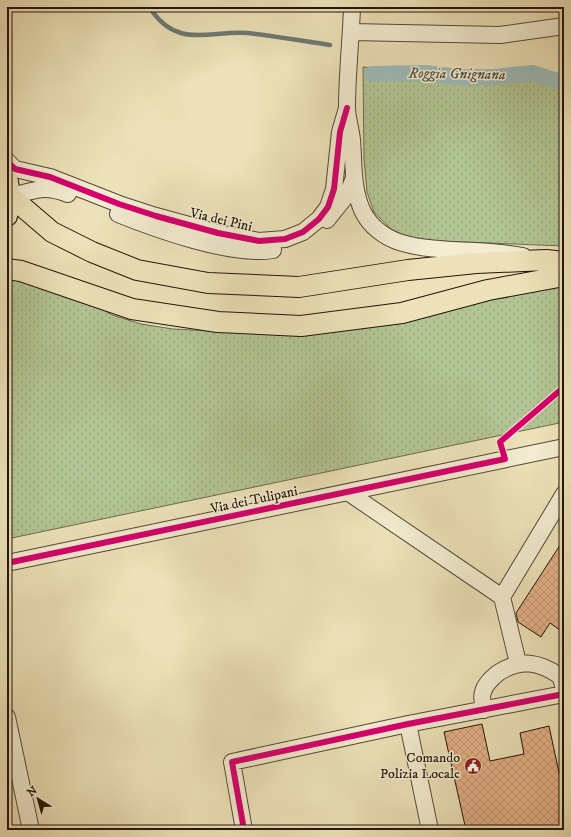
<svg xmlns="http://www.w3.org/2000/svg" width="571" height="837" font-family="'IM FELL DW Pica',serif">
<style>
.grass{fill:url(#grass-dots);stroke:#6a6c4e}
.lines{fill:none;stroke-linecap:round;stroke-linejoin:round}
.stream{stroke:#6c7972;stroke-width:4.5}
.canal{stroke:#9dbbb9;stroke-width:16}
.building{fill:url(#building-cross-hatch);stroke:#231508}
.minor-casing{stroke:#554834;stroke-width:18}
.major-casing{stroke:#231508;stroke-width:22}
.minor{stroke:#f3ecd1;stroke-width:16}
.major{stroke:#ece1b8;stroke-width:20}
.cycleway-casing{stroke:#f3ecd1;stroke-width:8}
.cycleway{stroke:#d6006c;stroke-width:6}
.labels{text-anchor:middle;dominant-baseline:central;stroke-width:3;stroke-linejoin:round;paint-order:stroke}
.street-label{font-size:14px;fill:#231508;stroke:#f3ecd1}
.poi-label{font-size:14px;fill:#231508;stroke:#f3ecd1;text-anchor:end}
.water-label{font-size:15px;font-style:italic;fill:#4e4f46;stroke:#f3ecd1}
</style>
<defs>
<pattern id="grass-dots" width="8" height="8" patternUnits="userSpaceOnUse"><rect width="8" height="8" fill="#b2c493"/><path d="M2 2h.1M6 6h.1" fill="none" stroke="#99a87d" stroke-width="1.8" stroke-linecap="round"/></pattern>
<pattern id="building-cross-hatch" width="8" height="8" patternUnits="userSpaceOnUse"><rect width="8" height="8" fill="#e3b086"/><path d="M0 0l8 8M0 8l8-8" fill="none" stroke="#c29672"/></pattern>
</defs>
<rect width="100%" height="100%" fill="#ece1b8"/>
<filter id="stains"><feTurbulence type="fractalNoise" baseFrequency=".005" numOctaves="4"/><feColorMatrix values="0 0 0 0 .2 0 0 0 0 .09 0 0 0 0 .02 0 0 0 .5 -.17"/></filter>
<radialGradient id="worn" r=".72"><stop offset=".6" stop-color="#630" stop-opacity="0"/><stop offset="1" stop-color="#630" stop-opacity=".3"/></radialGradient>
<path class="grass" d="M363,67L460,74L538,70L564,79V246L437,241L407,237L391,229L374,212L367,192L364,159Z
M7,276L89,301L112,315L141,324L173,329L248,333L564,283V422L7,539Z"/>
<g class="lines">
<path class="stream" d="M152,11C179,49 210,30 248,33C275,36 303,41 330,45"/>
<path class="canal" d="M372,74L426,73L459,77H495L532,73L564,83"/>
</g>
<path class="building" d="M564,539V633L550,623L541,637L518,622L516,613Z
M482,724L490,761L524,754L520,733L549,726L564,796V830H466L444,732Z"/>
<g class="lines">
<g class="minor-casing">
<path id="minor" d="M352,7C351,40 347,74 347,107C347,118 351,129 352,140C354,164 352,189 363,212C370,226 384,237 399,242C437,254 483,248 523,256
M351,32L500,35L564,26
M7,161L15,169L50,177L119,204L156,216L218,233L259,241L285,239L303,232L319,219L328,207L334,189L340,132L347,108
M10,196C36,191 42,184 68,194
M118,214C155,229 233,257 273,250
M327,220L347,195L354,178
M349,493L502,597L518,663
M7,563L564,447
M502,597L564,494
M484,710C483,705 481,697 483,692C485,684 492,678 498,673C521,658 539,662 560,676L564,688
M7,717L31,830
M408,724L430,830
M244,830L232,762L408,724L564,694"/>
</g>
<g class="major-casing">
<path id="major" d="M7,175L10,196L7,216
M10,196L52,232L92,252L137,270L208,283L299,287L408,270L476,263L546,260L564,262
M7,269L21,271L132,309L218,322L301,326L402,313L488,290L564,276"/>
</g>
<use href="#minor" class="minor"/>
<use href="#major" class="major"/>
<g class="cycleway-casing">
<path id="cycleway" d="M7,161L15,169L50,177L119,204L156,216L218,233L259,241L285,239L303,232L319,219L328,207L334,189L340,132L347,108
M7,563L505,459L500,442L564,387
M244,830L232,762L408,724L564,694"/>
</g>
<use href="#cycleway" class="cycleway"/>
</g>
<defs>
<g id="civic-disc" transform="scale(0.9)"><circle r="9.5" fill="#8f2418" stroke="#f3ecd1"/><path d="M-.6-6.5H3V-4.5H.6V-3L4-1V1h2V6H-6V1h2V-1L-.6-3ZM-1.2 2.5V6h2.4V2.5Z" fill="#fff"/></g>
</defs>
<g fill-rule="evenodd">
<use href="#civic-disc" x="473" y="766"/>
</g>
<g class="labels">
<g class="street-label">
<text transform="translate(221 220) rotate(13)">Via dei Pini</text>
<text transform="translate(254 500) rotate(-12)">Via dei Tulipani</text>
</g>
<g class="poi-label">
<text x="460" y="758">Comando<tspan x="460" dy="16">Polizia Locale</tspan></text>
</g>
<g class="water-label">
<text transform="translate(457 74) rotate(1)">Roggia Gnignana</text>
</g>
</g>
<rect width="571" height="837" fill="none" stroke="#ece1b8" stroke-width="24"/>
<rect x="8" y="8" width="555" height="821" fill="none" stroke="#231508" stroke-width="2"/>
<rect x="12" y="12" width="547" height="813" fill="none" stroke="#231508"/>
<g transform="translate(38 799) rotate(323)" stroke="#f3ecd1" stroke-width="3" paint-order="stroke">
<path d="M0-3L7 15L0 10L-7 15Z" fill="#231508"/>
<text y="-6" font-size="11" font-weight="bold" text-anchor="middle" fill="#231508">N</text>
</g>
<rect width="100%" height="100%" filter="url(#stains)"/>
<rect width="100%" height="100%" fill="url(#worn)"/>
</svg>
